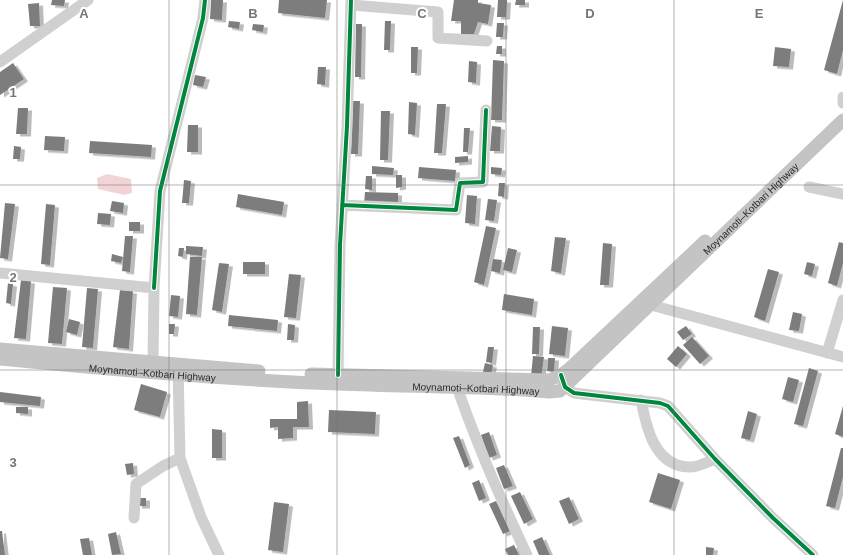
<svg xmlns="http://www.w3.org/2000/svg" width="843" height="555" font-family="Arial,sans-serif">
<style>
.water{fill:#f2d4d7}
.building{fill:#7d7d7d;filter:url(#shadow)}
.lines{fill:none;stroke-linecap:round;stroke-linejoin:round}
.minor{stroke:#d0d0d0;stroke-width:11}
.major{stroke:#c4c4c4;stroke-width:13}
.cycleway-casing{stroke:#fff;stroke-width:6}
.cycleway{stroke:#00873e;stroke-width:4}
.grid{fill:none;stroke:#757575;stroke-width:1;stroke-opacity:0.55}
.labels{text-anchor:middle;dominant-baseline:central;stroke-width:4;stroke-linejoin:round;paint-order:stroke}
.street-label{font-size:10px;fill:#2b2b2b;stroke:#fff}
.grid-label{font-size:13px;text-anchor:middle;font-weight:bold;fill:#757575;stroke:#fff;stroke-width:4;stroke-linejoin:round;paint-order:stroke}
</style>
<defs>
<filter id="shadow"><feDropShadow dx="4" dy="2.5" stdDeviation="0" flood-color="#0004"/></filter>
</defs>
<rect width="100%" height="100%" fill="#fff"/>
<path class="water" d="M107,174L131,179L132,193L124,195L98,189L97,178Z"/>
<path class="building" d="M52,0H65L64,6L51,5Z
M211,0H223L222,20L210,19Z
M279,0H327L325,18L278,13Z
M454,0H478V3L491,5L488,24L478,22L474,34H461V21H451Z
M498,0H507L506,17H497Z
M516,0H525V5H515Z
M843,0V50L837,74L824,70Z
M39,3L40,26H30L28,4Z
M229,21L240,22L239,29L228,27Z
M385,21H391L390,50H384Z
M497,23H504L503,37H496Z
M253,24L264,25L263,32L252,30Z
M356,24H362L361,77H355Z
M497,46H502V54H496Z
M411,47H418L417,73H411Z
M775,47L791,49L789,67L773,66Z
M493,60L504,61L502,120H491Z
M469,61L477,62L476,83L468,82Z
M13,63L24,79L0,95V72Z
M318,67H326L325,85L317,84Z
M195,75L206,77L203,87L193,85Z
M353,101H360L358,154H351Z
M409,102L417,103L415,135L408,134Z
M437,104H446L442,153H434Z
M18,108H28L27,134H16Z
M381,111H390L388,160H380Z
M188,125H198V152H187Z
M492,126L501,127L500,151H490Z
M464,128H470L468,152H463Z
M45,136L65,137L64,151L44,150Z
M90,141L152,145L151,157L89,153Z
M14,146L21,147L20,159H13Z
M468,156V162L455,163V157Z
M372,166L394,168L393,175L372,174Z
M419,167L456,170L455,181L418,178Z
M491,167L502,168L501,175L491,174Z
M396,175H402V187L396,188Z
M366,176H372V190L365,189Z
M184,180L191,181L189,203H182Z
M499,183H505L504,197L498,196Z
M365,192L398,193V205L364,204Z
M238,194L284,202L282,215L236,207Z
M467,195L477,196L475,224L465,223Z
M488,199L497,200L494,221L485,220Z
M112,201L124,203L123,213L110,211Z
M5,203L15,204L8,259L0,258Z
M46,204L55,205L50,265L41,264Z
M98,213L111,214L110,225L97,224Z
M129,222H140V231H129Z
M486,226L496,228L484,285L474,282Z
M125,236H133L130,272L122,271Z
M555,237L566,238L561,273L551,271Z
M839,242L843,243V263L837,286L828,283Z
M603,243L612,244L609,285H600Z
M186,246L203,247L202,256L186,254Z
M179,248H184L183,257L178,256Z
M508,248L517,250L512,272L503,270Z
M112,254L123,257L121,263L111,261Z
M190,257H202L197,315L186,314Z
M493,259L502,260L500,273L491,271Z
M243,262H265V274H243Z
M807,262L815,264L812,276L804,274Z
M219,263L229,264L222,312L212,310Z
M768,269L779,272L765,321L754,317Z
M289,274L301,275L296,318L284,317Z
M21,280L31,281L26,339L14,338Z
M8,283L13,284L11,304L6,303Z
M53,287L67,288L62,344L48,343Z
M87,288L98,289L93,348L82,347Z
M120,290L133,291L129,349L113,347Z
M504,294L534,299L532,315L502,310Z
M171,295L180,296L178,317L169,316Z
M793,312L802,314L799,331L789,330Z
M229,315L278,320L277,331L228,326Z
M69,319L80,322L77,335L66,332Z
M169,324H175L174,334H169Z
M288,324L295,325L294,340H287Z
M552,326L568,328L565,356L549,354Z
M686,326L692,334L683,340L677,332Z
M533,327H540L539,354H532Z
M692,337L709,356L700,364L683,345Z
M678,346L687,354L676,367L667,359Z
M488,347H494L492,363L486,362Z
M533,356L544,357L541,378L531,376Z
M548,358H555L554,372L547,371Z
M485,363L493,365L491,374L483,372Z
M809,368L818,371L803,426L794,424Z
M788,377L799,380L793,402L782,399Z
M141,384L167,392L160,417L134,410Z
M0,392L41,397L40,406L0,402Z
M308,401L309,427H293V438L278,439V427L270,428V419H297V402Z
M843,406V437L835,434Z
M16,407H28V414L16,413Z
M329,410L376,412L375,434L328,432Z
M748,411L757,414L750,440L741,438Z
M212,429L222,430V458H212Z
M489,432L497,455L489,458L481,435Z
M459,436L470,465L465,468L453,438Z
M841,448H843V477L835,508L826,506Z
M133,463L134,474L127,475L125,464Z
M504,465L513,486L504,489L496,468Z
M658,473L680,480L671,509L649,502Z
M479,480L486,498L479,501L472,483Z
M520,492L533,519L524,524L511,496Z
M569,497L579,519L569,524L559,501Z
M138,498H146V506H138Z
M496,501L510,531L503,534L489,504Z
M274,502L289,504L283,552L268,550Z
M0,531H2L5,555H0Z
M116,532L121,554L112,555L108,534Z
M542,537L550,555H539L533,541Z
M89,538L92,555H83L80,539Z
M514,545L519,555H508L505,549Z
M706,547L714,548L713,555H706Z"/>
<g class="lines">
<path class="minor" d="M351,5L438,12V38L487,41
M0,62L88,0
M843,97V103
M809,187L843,194
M342,205L456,210L460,183L483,182L486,110
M0,273L154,288L153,362
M154,288L160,191L203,18L205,0
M647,297L651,305L843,357
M827,353L843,300
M178,367L180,458L201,517L219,555
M338,375L340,245L347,126L351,0
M562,378L565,387L574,393L660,403L668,406L715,459L773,518L813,555
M457,387C477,445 501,500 527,555
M641,400C646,426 654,466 689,467C697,468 707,462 715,459
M134,518L136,484L163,466L180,458"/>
<g class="major">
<path d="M0,349L259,371"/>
<path id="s1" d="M0,359C112,370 225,380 338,384C408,387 479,386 549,392L560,391L843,120"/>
<path d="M311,374L549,380L561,375L569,369L705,241"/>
</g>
<g class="cycleway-casing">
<path id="cycleway" d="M342,205L456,210L460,183L483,182L486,110
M154,288L160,191L203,18L205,0
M338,375L340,245L347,126L351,0
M561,375L565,387L574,393L660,403L668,406L715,459L773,518L813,555"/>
</g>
<use href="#cycleway" class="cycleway"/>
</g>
<path class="grid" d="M169,0V555M337,0V555M506,0V555M674,0V555M0,185H843M0,370H843"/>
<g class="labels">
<g class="street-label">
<text stroke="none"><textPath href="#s1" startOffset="825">Moynamoti–Kotbari Highway</textPath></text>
<text stroke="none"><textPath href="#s1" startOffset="153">Moynamoti–Kotbari Highway</textPath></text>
<text stroke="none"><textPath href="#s1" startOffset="477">Moynamoti–Kotbari Highway</textPath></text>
</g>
</g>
<g class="grid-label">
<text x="84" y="18">A</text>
<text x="253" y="18">B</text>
<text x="422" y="18">C</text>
<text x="590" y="18">D</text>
<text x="759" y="18">E</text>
<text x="13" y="97">1</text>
<text x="13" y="282">2</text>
<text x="13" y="467">3</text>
</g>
</svg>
